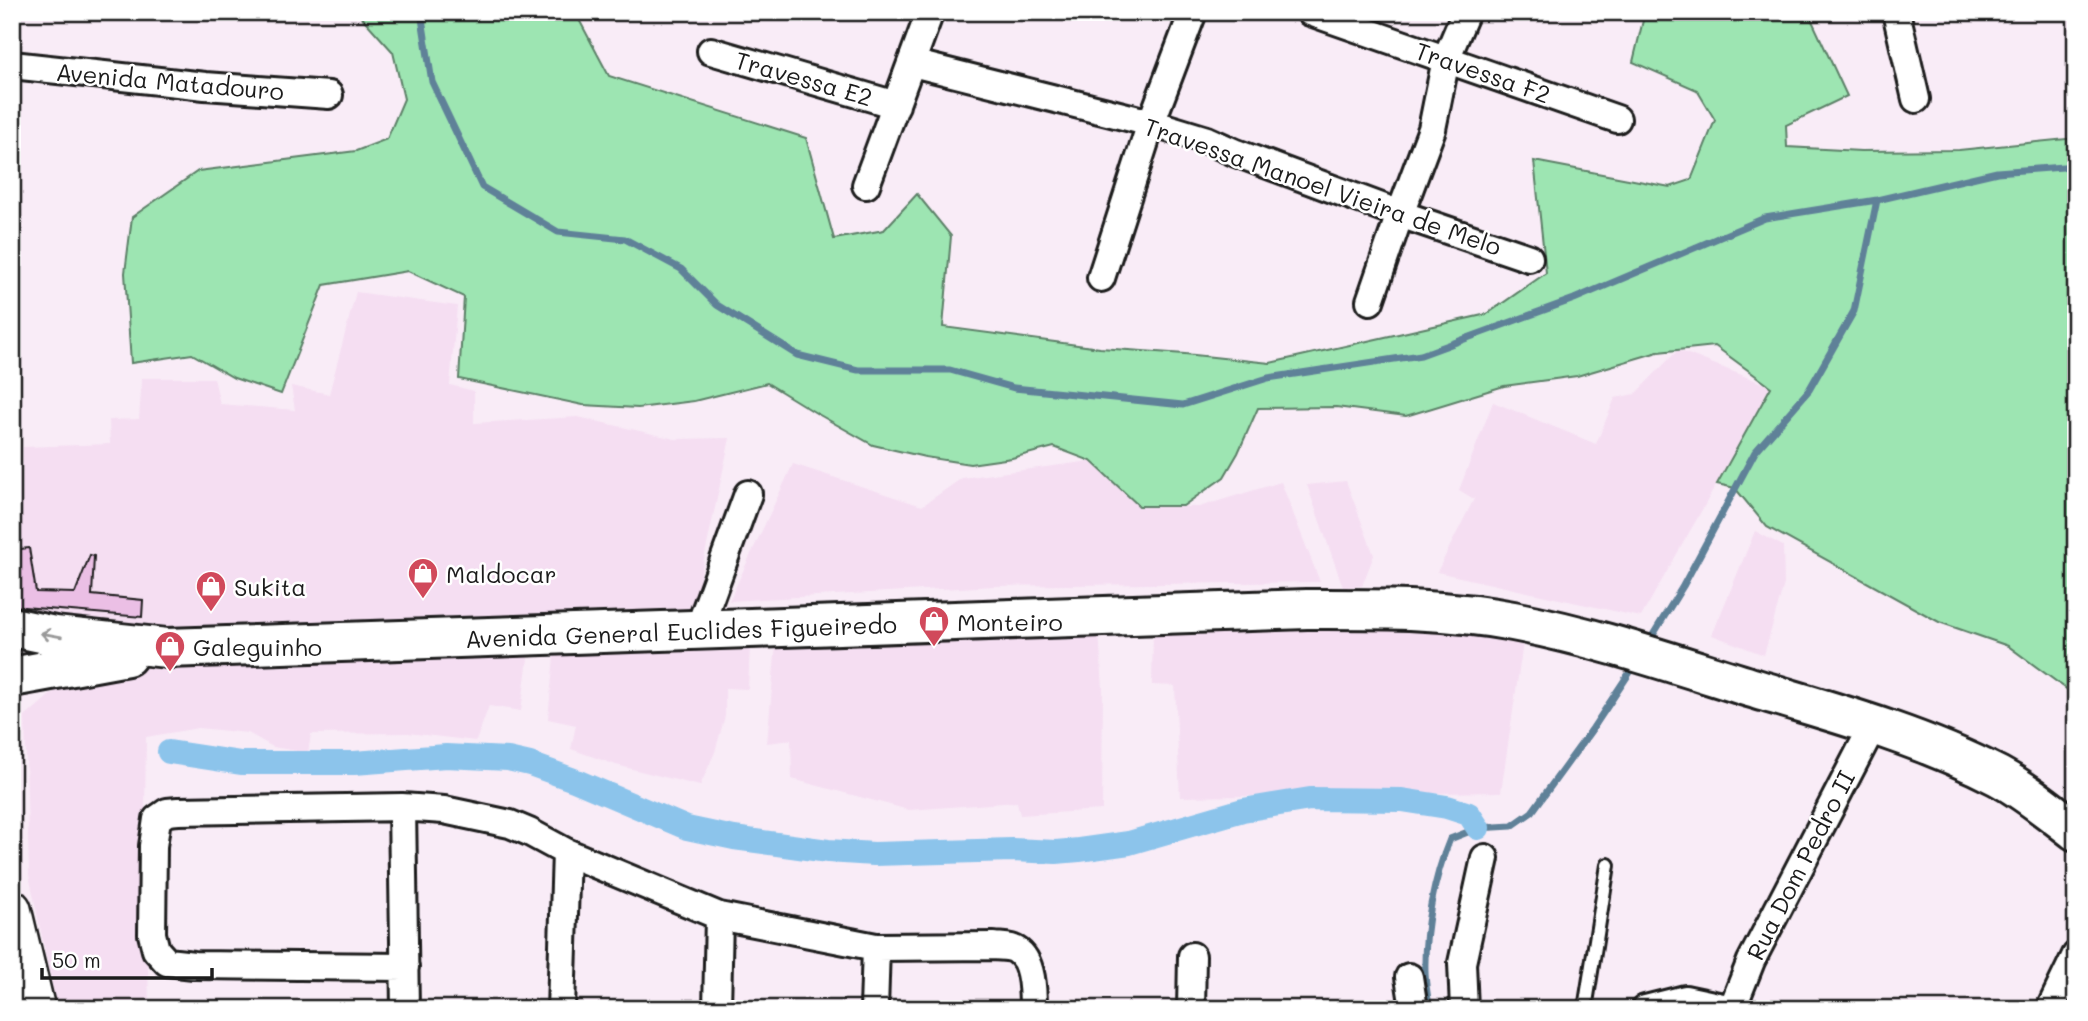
<svg xmlns="http://www.w3.org/2000/svg" width="2088" height="1021" font-family="Mali,sans-serif">
<style>
.built{fill:#f5def2}
.green{fill:#9de5b2;stroke:#5c8067;stroke-width:2}
.lines{fill:none;stroke-linecap:round;stroke-linejoin:round}
.stream{stroke:#5f8198;stroke-width:7}
.canal{stroke:#8cc4eb;stroke-width:24}
.building{fill:#ebbfe5;stroke:#1c1c1c;stroke-width:2}
.service-casing{stroke:#1c1c1c;stroke-width:18}
.minor-casing{stroke:#1c1c1c;stroke-width:32}
.secondary-casing{stroke:#1c1c1c;stroke-width:42}
.primary-casing{stroke:#1c1c1c;stroke-width:44}
.service{stroke:#fff;stroke-width:12}
.minor{stroke:#fff;stroke-width:26}
.secondary{stroke:#fff;stroke-width:37}
.primary{stroke:#fff;stroke-width:38}
.oneway{stroke:#999}
.labels{text-anchor:middle;dominant-baseline:central;stroke-width:5;stroke-linejoin:round;paint-order:stroke}
.street-label{font-size:24px;fill:#1c1c1c;stroke:#fff}
.poi-label{font-size:24px;fill:#1c1c1c;stroke:#fff;text-anchor:start}
</style>
<rect width="100%" height="100%" fill="#f9ecf7"/>
<filter id="ink" filterUnits="userSpaceOnUse"><feTurbulence type="fractalNoise" baseFrequency=".0143" numOctaves="2"/><feDisplacementMap in="SourceGraphic" scale="14" xChannelSelector="R" yChannelSelector="G"/><feConvolveMatrix kernelMatrix="1 2 1 2 8 2 1 2 1" color-interpolation-filters="sRGB"/></filter>
<g filter="url(#ink)">
<path class="built" d="M356,292L457,306L450,385L474,391V423L578,417L675,439L730,438L693,610L138,628L18,614L23,447L110,444L109,420L139,419L142,378H214L220,404L295,410L291,386L329,394Z
M1678,350L1772,387L1641,617L1437,572L1474,499L1459,490L1493,402L1596,444L1615,398L1635,394Z
M1091,461L1140,506L1199,507L1281,482L1320,582L995,586L729,601L793,464L922,506L962,478Z
M1346,481L1374,555L1362,586L1343,587L1307,485Z
M1755,531L1783,546L1784,584L1764,655L1712,635Z
M1363,619L1523,643L1501,792L1180,797L1175,686L1152,685L1153,628Z
M1099,633L1103,688L1102,810L1020,815L1017,802L909,810L792,779L791,740L767,743L776,644Z
M530,644L521,711L489,706L476,741L408,733L311,734L308,753L273,747L248,733L198,728L146,737L145,814L149,1009H57L29,875L25,717L66,681L166,654Z
M750,645L748,689L725,688V716L715,752L700,786L616,765L571,749L576,725L548,719L555,646Z"/>
<path class="green" d="M357,12H575L609,76L806,138L834,239L884,230L917,194L951,236L943,327L1100,348L1185,354L1270,363L1487,314L1546,273L1534,161L1670,187L1691,180L1715,120L1697,90L1633,62L1645,12H1808L1847,96L1786,125L1787,147L1861,151L1959,150L2076,138V696L2008,646L1939,622L1767,527L1735,488L1717,484L1771,387L1715,346L1658,352L1577,376L1504,386L1406,416L1336,407L1258,408L1238,453L1224,477L1183,506H1139L1091,461L1054,447L1012,458L970,464L925,457L873,445L816,413L767,383L694,401L638,408L583,405L459,379L464,297L408,271L324,285L281,394L234,378L192,354L131,363L125,273L132,217L198,171L356,151L387,139L404,99L393,52Z"/>
<g class="lines">
<path class="stream" d="M421,12L432,82L482,187L558,232L625,239L681,269L717,305L797,355L858,370H950L1014,388L1183,405L1268,378L1421,355L1574,299L1765,218L1877,200L1997,172L2076,166
M1648,643L1683,586L1755,452L1809,390L1854,311L1877,200
M1429,1009C1428,996 1425,984 1425,971C1424,930 1434,877 1450,839L1478,828L1512,826L1532,812L1593,728L1636,663"/>
<path class="canal" d="M169,752L241,763H354L446,756L508,759L530,764L574,780L687,828L734,838L828,851L874,854L1012,850L1056,852L1079,850L1129,843L1243,810L1310,799L1402,800L1447,807L1469,814L1478,828"/>
</g>
<path class="building" d="M29,548L36,592L75,593L90,555L94,556L92,595L143,600L142,617L12,606V591H18L20,549Z"/>
<g class="lines">
<g class="service-casing">
<path id="service" d="M1585,1009L1608,865"/>
</g>
<g class="minor-casing">
<path id="minor" d="M1310,12L1617,119
M1896,12L1916,99
M711,51L896,105
M912,63L1151,123L1207,140L1236,153L1400,214L1529,258
M12,65L205,86L329,95
M866,185L930,12
M1101,278L1151,123L1193,12
M1370,301L1400,214L1432,129L1446,59L1466,12
M698,631L748,494
M402,807L405,1009
M405,967L194,965L167,962L156,950L152,934L153,846L157,819L167,812L178,811L402,807L444,810L510,824L529,832L566,852L719,916L876,947L994,946C1000,947 1010,946 1016,950C1033,960 1033,992 1033,1009
M1409,977L1414,1009
M561,1009L566,852
M717,1009L719,916
M874,1009L876,947
M1191,1009L1192,956
M1464,1009L1462,963L1485,858
M1645,1009L1685,999L1732,1009
M1732,1009L1751,961L1874,724
M2050,1009L2076,955"/>
</g>
<g class="secondary-casing">
<path id="secondary" d="M12,909L36,1009"/>
</g>
<g class="primary-casing">
<path id="primary" d="M12,627L55,636L167,648L1307,609C1376,609 1446,608 1513,621C1597,637 1678,665 1759,690C1840,714 1922,737 1998,776C2026,791 2051,812 2076,831
M12,677L127,656"/>
</g>
<use href="#service" class="service"/>
<use href="#minor" class="minor"/>
<use href="#secondary" class="secondary"/>
<use href="#primary" class="primary"/>
</g>
<defs><path id="oneway-shaft" d="M-6 0H5M1.5-3L5.5 0L1.5 3" fill="none" stroke-width="1.6" stroke-linecap="round" stroke-linejoin="round" transform="scale(1.75)"/></defs>
<use class="oneway" href="#oneway-shaft" transform="translate(51 635) rotate(-170)"/>
</g>
<defs>
<g id="shop-pin" transform="scale(1.575)"><path d="M0 17L-7.5 6A9.5 9.5 0 1 1 7.5 6Z" fill="#d1495b" stroke="#fff"/><path d="M-5-2.5h2.3a2.7 3.5 0 0 1 5.4 0H5L5.5 6h-11ZM-1.5-2.5h3a1.5 2.3 0 0 0-3 0Z" fill="#fff"/></g>
</defs>
<g fill-rule="evenodd">
<use href="#shop-pin" x="423" y="573"/>
<use href="#shop-pin" x="211" y="586"/>
<use href="#shop-pin" x="934" y="621"/>
<use href="#shop-pin" x="170" y="646"/>
</g>
<g class="labels">
<g class="street-label">
<text transform="translate(1483 72) rotate(19)">Travessa F2</text>
<text transform="translate(804 78) rotate(16)">Travessa E2</text>
<text transform="translate(170 81) rotate(5)">Avenida Matadouro</text>
<text transform="translate(1323 186) rotate(19)">Travessa Manoel Vieira de Melo</text>
<text transform="translate(681 631) rotate(-2)">Avenida General Euclides Figueiredo</text>
<text transform="translate(1800 865) rotate(-63)">Rua Dom Pedro II</text>
</g>
<g class="poi-label">
<text x="446" y="573">Maldocar</text>
<text x="234" y="586">Sukita</text>
<text x="957" y="621">Monteiro</text>
<text x="193" y="646">Galeguinho</text>
</g>
</g>
<rect width="2088" height="1021" fill="none" stroke="#fff" stroke-width="42"/>
<rect x="21" y="21" width="2046" height="979" fill="none" stroke="#1c1c1c" stroke-width="2.5" filter="url(#ink)"/>
<path d="M42 968v10h170v-10" fill="none" stroke="#1c1c1c" stroke-width="3.5"/>
<text x="52" y="968" font-size="21" fill="#1c1c1c" stroke="#ffffff" stroke-width="5" paint-order="stroke">50 m</text>
</svg>
